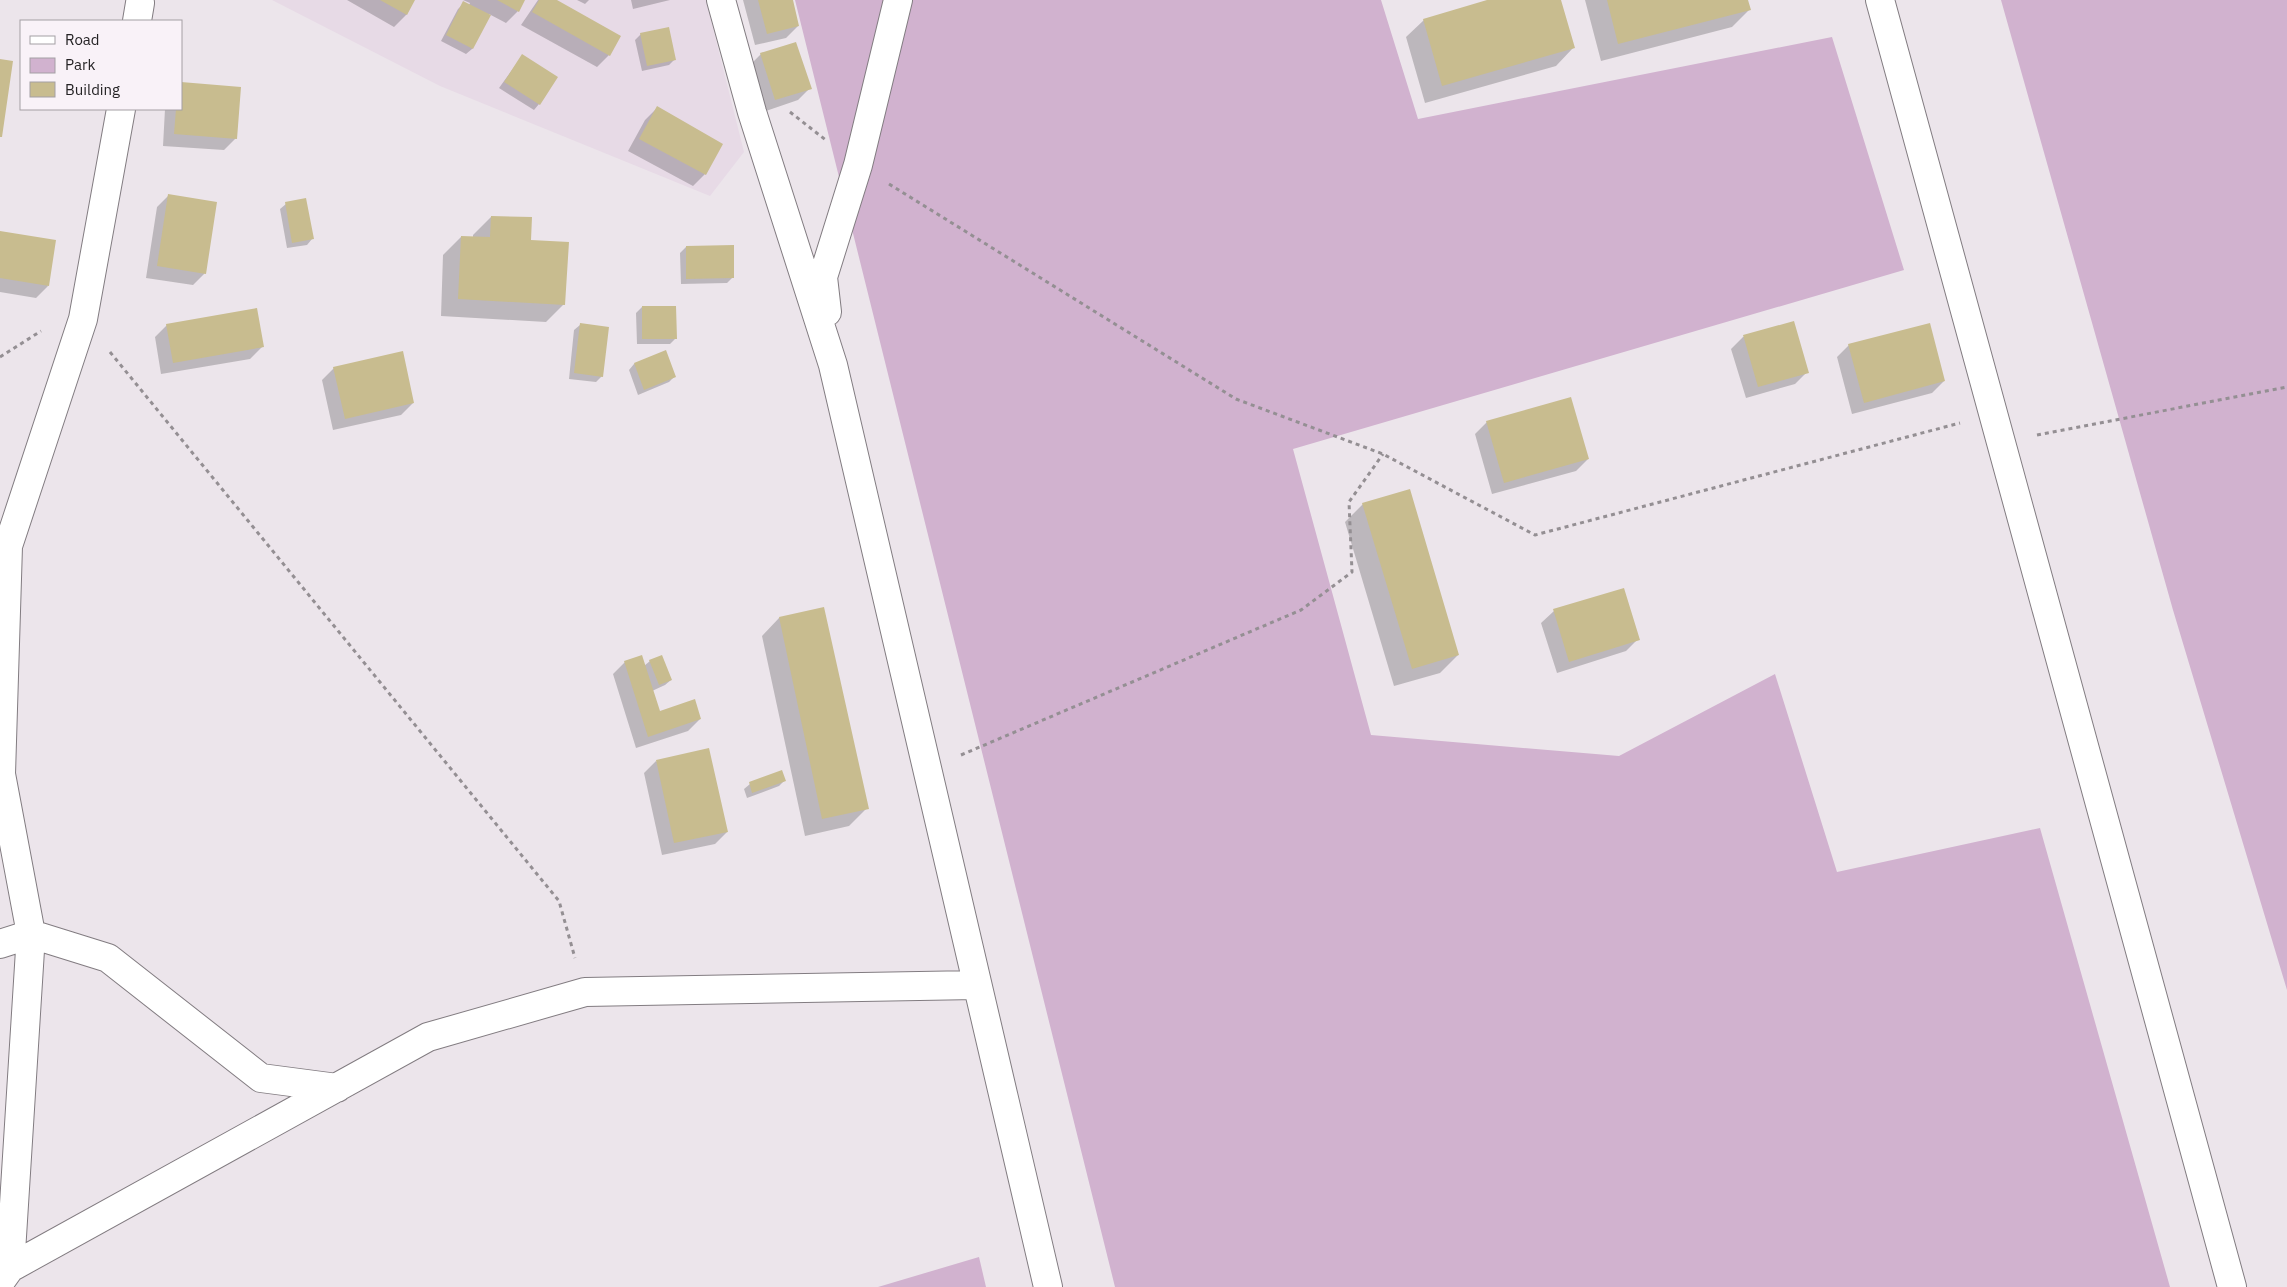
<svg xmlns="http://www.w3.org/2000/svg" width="2287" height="1287" font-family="'IBM Plex Sans',sans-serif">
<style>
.built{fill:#e7dae6}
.green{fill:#d1b2cf}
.shadow{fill:#0003}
.building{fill:#c8bc8f}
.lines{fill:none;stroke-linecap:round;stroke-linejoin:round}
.minor-casing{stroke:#827c81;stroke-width:30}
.path{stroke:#948f93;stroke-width:3;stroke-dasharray:4 4;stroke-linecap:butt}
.minor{stroke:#fff;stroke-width:28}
</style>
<rect width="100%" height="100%" fill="#ece5eb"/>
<path class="built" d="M272,0H706L744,152L710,196L440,86Z"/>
<path class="green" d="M795,0H1381L1418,119L1832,37L1904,270L1293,449L1371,735L1619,756L1775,674L1837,872L2040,828L2170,1287H1115Z
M2001,0H2287V990L2173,610Z
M979,1257L986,1287H878Z"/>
<path class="shadow" d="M347,0H414L406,15L394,27Z
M463,0H524L518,11L506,23L489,14L472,49L466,54L441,41L458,9L464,3L469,5L470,3Z
M538,0H555L609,55L597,67L521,25Z
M577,0H589L585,4Z
M631,0H670L633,9Z
M743,0H792L798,26L786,38L755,45Z
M1492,0H1560L1573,48L1556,66L1425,103L1406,37L1424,20Z
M1585,0H1747L1749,10L1732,27L1601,61Z
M641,34L675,59L669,65L642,71L635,40Z
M761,54L810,88L798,100L763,112L749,66Z
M522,56L539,104L534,110L499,88Z
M657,108L705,174L693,186L628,151L645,120Z
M165,109H181L236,138L224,150L163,146Z
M169,195L205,273L193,285L146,278L157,207Z
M286,204L312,239L307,245L287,248L280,209Z
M491,217L530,241L564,304L546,322L441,316L443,255L461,237L473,238V235Z
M0,233L48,286L36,298L0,292Z
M686,247L733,277L727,283L681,284L680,253Z
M642,307L675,339L670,344H637L636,313Z
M1793,322L1807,372L1795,384L1746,398L1731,349L1743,337Z
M167,325L262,347L250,359L161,374L155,337Z
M580,325L602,376L596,382L569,379L574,330Z
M1849,345L1944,381L1932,393L1852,414L1837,357Z
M665,352L675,376L669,382L638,395L629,370L634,364Z
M334,368L413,403L401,415L333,430L322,380Z
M1487,422L1588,459L1576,471L1492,494L1475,434Z
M1363,504L1458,655L1440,673L1394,686L1345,522Z
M823,609L867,808L849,826L805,836L762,636L779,618Z
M1554,611L1638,639L1626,651L1557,673L1541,623Z
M650,661L671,680L665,685L652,691L659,712L700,719L688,731L636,748L613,674L625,662L644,666Z
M656,761L727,832L715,844L662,855L644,773Z
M785,780L779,786L747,798L744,789L750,784Z"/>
<path class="building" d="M380,0H415L407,15Z
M497,0H525L519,12Z
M539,0H557L621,36L610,56L532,12Z
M758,0H793L799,26L767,34Z
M1487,0H1561L1575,48L1442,86L1423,19Z
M1607,0H1748L1751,10L1618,44Z
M463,1L491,15L473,49L446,35Z
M669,27L676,60L647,66L640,33Z
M796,42L812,89L775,100L760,53Z
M522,54L558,77L540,105L504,82Z
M0,59L13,61L2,137H0Z
M181,82L241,87L237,139L174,134L176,109H181Z
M657,106L723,144L706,175L639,139Z
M168,194L217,202L206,274L157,266Z
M306,198L314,239L292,243L285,202Z
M491,216L532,217L531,240L569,242L565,305L458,299L461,236L490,237Z
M0,231L56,240L49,286L0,278Z
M734,245V278L686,279V246Z
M642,306H676L677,339H642Z
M257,308L264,347L173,363L166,324Z
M1794,321L1809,373L1758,387L1743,335Z
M580,323L609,327L603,377L574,373Z
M1930,323L1945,381L1864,403L1848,344Z
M666,350L676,377L644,390L634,363Z
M403,351L414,403L345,419L333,367Z
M1571,397L1589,459L1504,483L1486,421Z
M1410,489L1459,655L1412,669L1362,503Z
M1624,588L1640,640L1569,662L1553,609Z
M824,607L869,809L822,819L779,617Z
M642,655L660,711L695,699L701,719L648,737L624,661Z
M662,655L672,680L659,685L649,660Z
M709,748L728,832L674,843L656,760Z
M782,770L786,781L752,793L749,782Z"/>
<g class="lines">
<g class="minor-casing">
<path id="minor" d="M721,0L752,112L833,365L1048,1287
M1880,0L2232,1287
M137,21L140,3
M827,312L823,277L858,165L898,0
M0,944L31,934L108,958L261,1078L337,1088
M10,1268L428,1037L585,992L976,985
M0,1282L10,1268L31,934L1,774L8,546L83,319L121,109"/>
</g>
<path class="path" d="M790,112L827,141
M889,184L1236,399L1383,454L1535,535L1960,423
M110,352L559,901L575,958
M0,357L41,331
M2037,435L2287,387
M961,755L1301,610L1352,572L1349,502L1383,454"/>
<use href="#minor" class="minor"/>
</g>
<rect x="20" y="20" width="162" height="90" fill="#f9f2f8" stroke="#a49fa4"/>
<rect x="30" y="36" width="25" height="8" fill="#ffffff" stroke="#a49fa4"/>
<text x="65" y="45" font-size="15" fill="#252325">Road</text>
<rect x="30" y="58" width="25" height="15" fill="#d1b2cf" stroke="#a49fa4"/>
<text x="65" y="70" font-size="15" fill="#252325">Park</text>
<rect x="30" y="82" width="25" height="15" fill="#c8bc8f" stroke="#a49fa4"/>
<text x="65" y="95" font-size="15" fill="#252325">Building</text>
</svg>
